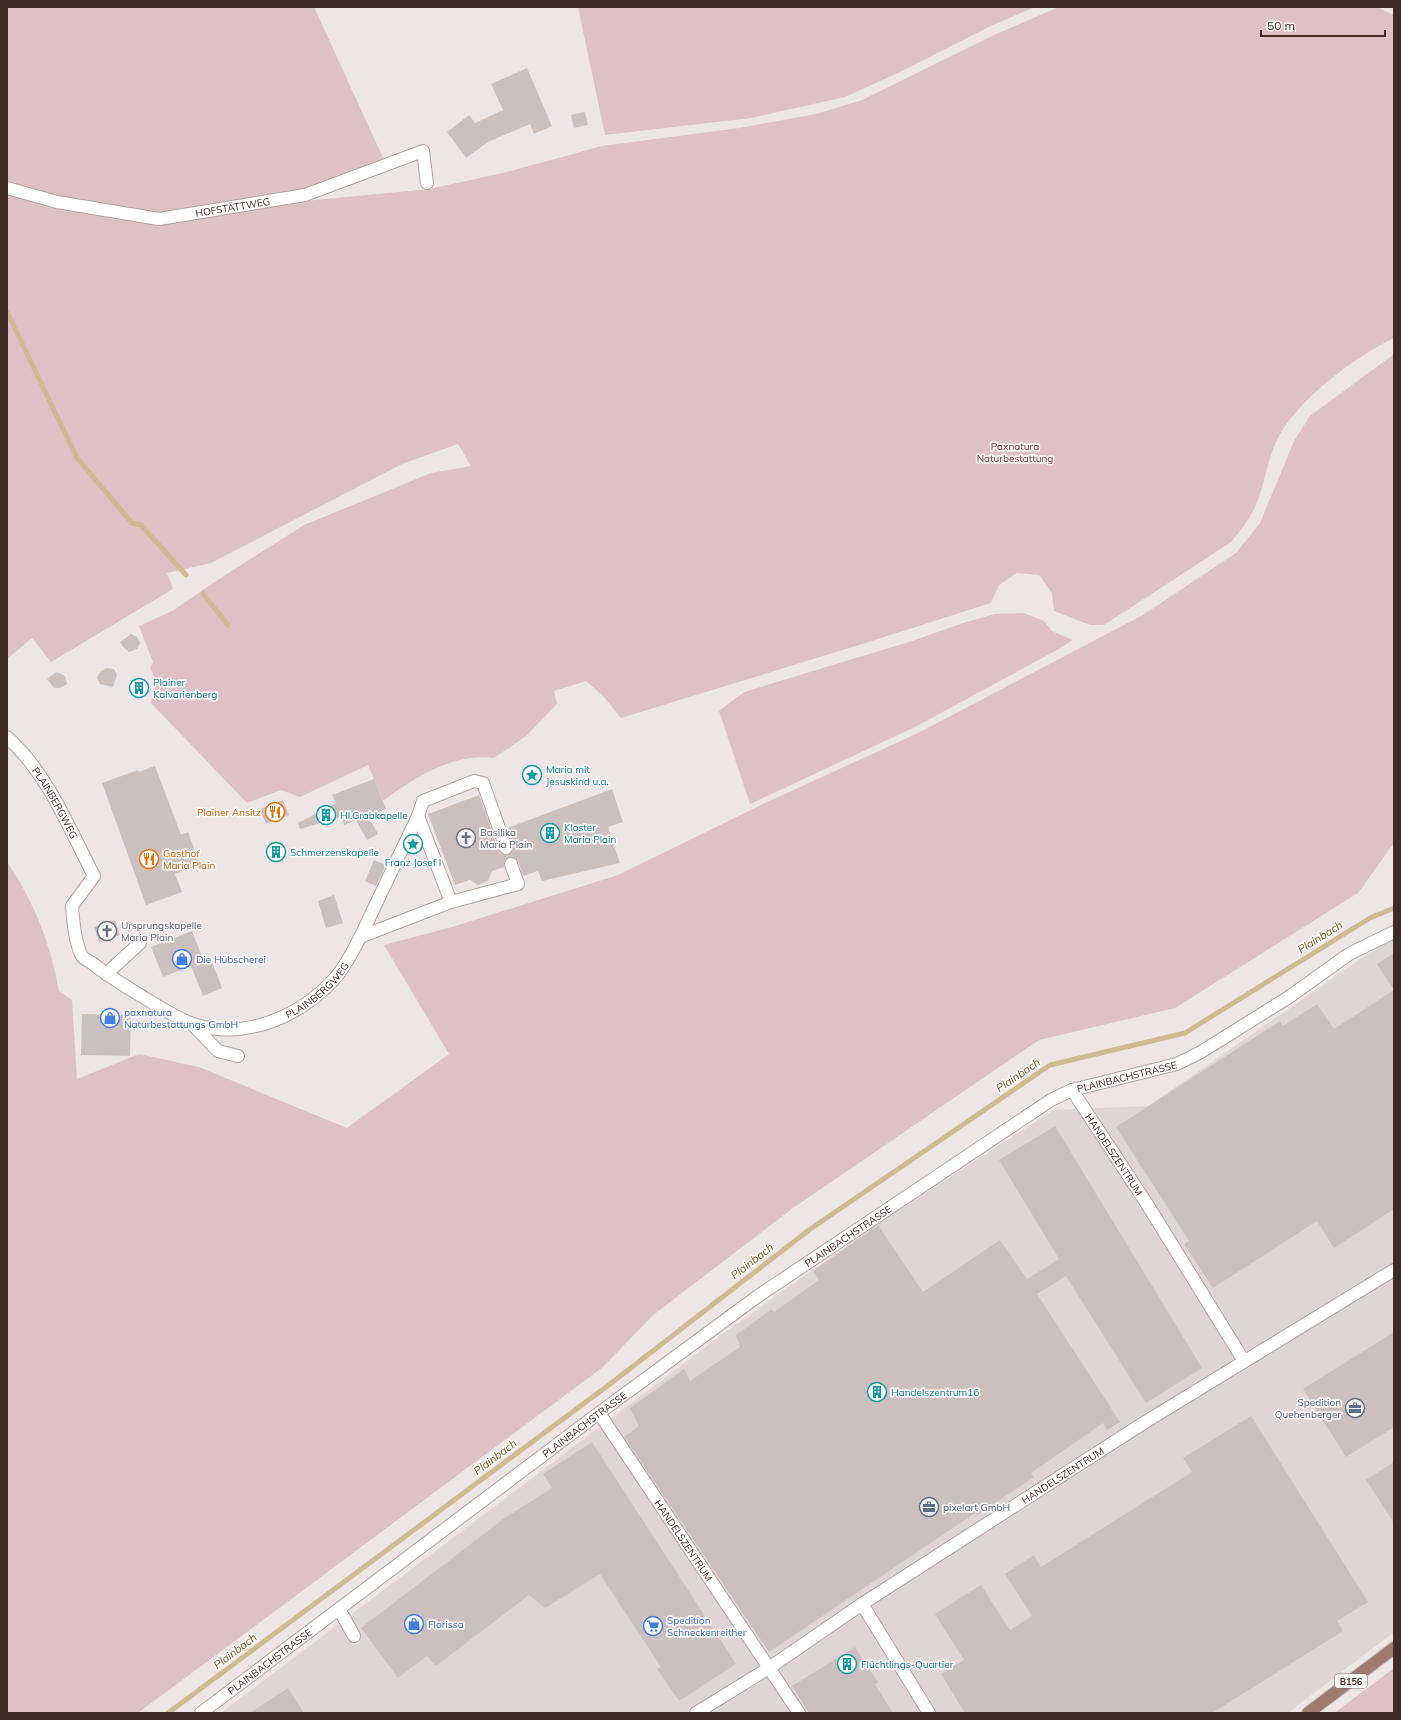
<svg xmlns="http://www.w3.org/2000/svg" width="1401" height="1720" font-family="Mulish,sans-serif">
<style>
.built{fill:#ded5d4}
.green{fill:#ddc1c7}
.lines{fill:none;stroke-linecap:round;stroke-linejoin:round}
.stream{stroke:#cfba92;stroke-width:5}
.building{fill:#ccc0be}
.minor-casing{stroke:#afa3a1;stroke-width:14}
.major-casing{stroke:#c9c4c2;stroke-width:14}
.minor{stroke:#fff;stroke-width:12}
.major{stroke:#a07a6e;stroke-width:12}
.labels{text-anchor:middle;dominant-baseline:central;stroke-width:3.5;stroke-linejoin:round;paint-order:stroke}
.shield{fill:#faf7f7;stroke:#776865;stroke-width:1}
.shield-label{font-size:9px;font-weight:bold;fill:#3f2b26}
.street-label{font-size:10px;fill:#3f2b26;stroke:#faf7f7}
.park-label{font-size:10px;fill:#74323a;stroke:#faf7f7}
.culture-label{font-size:10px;fill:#0d838f;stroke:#faf7f7;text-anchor:start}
.food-label{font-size:10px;fill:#c56008;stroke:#faf7f7;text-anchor:end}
.worship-label{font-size:10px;fill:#5b616d;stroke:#faf7f7;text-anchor:start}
.shop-label{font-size:10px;fill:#366cbe;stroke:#faf7f7;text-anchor:start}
.service-label{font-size:10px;fill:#4e5e75;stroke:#faf7f7;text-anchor:end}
.water-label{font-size:11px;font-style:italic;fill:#785b23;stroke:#faf7f7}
</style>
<rect width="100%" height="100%" fill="#eee6e6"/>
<path class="built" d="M1394,936V1632L1288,1713H221L724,1333L879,1223L1054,1110L1148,1106Z"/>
<path class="green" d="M7,7H314L384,160L305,190L157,216L60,198L7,183Z
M578,7H1035L993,25L900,72L845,97L751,118L605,135Z
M1059,7H1377L1394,15V338C1356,356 1297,400 1278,438C1267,459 1265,485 1255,507C1249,520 1240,531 1231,542L1104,625H1090L1054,611L1052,593L1039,575L1017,573L999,585L991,603L859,645L621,718L603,696L586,681L554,691L557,704L526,736L494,758C453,753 415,777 383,801L368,765L300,797L281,790L247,803L151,703L156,680L150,668L153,662L139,626L174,610L213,583L304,525L431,473L471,466L458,444L402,464L211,563L167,573L173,589L51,662L32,638L7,659V193L55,207L156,225L305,201L429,189L503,173L602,146L739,128L816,114L862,100L994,35Z
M1394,354V843L1358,893L1175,1008L1039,1040L793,1208L652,1316L603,1367L138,1713H7V862C35,903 50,943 59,991L72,1000L77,1079L139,1054L199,1067L347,1128L449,1054L384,945L452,927L618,875L765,803L918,733L1143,615L1236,553L1260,523L1294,441L1310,416Z
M1024,613L1044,621L1052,631L1073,640L1057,650L915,727L750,804L719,711L744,692L912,641L966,622L995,614Z
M1394,1668V1713H1334Z"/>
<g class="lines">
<path class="stream" d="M7,312L77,458L132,523L141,525L186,575
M203,594L228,625
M168,1713L614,1381L809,1230L1050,1065L1185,1033L1370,918L1394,908"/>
</g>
<path class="building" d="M527,68L552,126L534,134L530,124L488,142L466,158L447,132L469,115L475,123L503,110L491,84Z
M585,112L588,125L574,128L571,115Z
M131,634L137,637L140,643L137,649L129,652L124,648L120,642Z
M106,668L114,669L117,675L113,687L100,684L97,678L100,672Z
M57,672L65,676L67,684L60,688H54L47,679Z
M155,766L181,835L188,832L200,864L175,874L182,892L146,905L102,783L138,770L139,772Z
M374,779L386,809L368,816L378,834L367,840L356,820L344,825L341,817L300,829L298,823L336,803L332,795Z
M612,789L623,822L608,827L620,863L542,881L538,871L523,876L518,861L512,857L505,859L504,867L492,871L488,881L478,885L470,880L455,885L428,814L479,795L499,850L501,854L508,855L513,849L507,828Z
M283,800L289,815L266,824L260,809Z
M276,842L282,843L285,849L283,854L278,858H272L266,850Z
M374,860L386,865L376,886L365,881Z
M334,895L343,923L326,928L318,901Z
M115,920L120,935L99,942L94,927Z
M192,931L204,961L211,959L222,988L203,996L191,966L163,977L151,947Z
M1394,953V1209L1334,1248L1317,1221L1213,1288L1184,1244L1189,1241L1116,1127L1280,1021L1283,1026L1317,1004L1334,1029L1394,990L1377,964Z
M82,1014L131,1015L130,1056L81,1055Z
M1055,1126L1202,1368L1146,1403L1066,1276L1037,1294L1120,1422L1107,1430L1103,1423L1031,1473L1034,1477L977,1515L975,1513L769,1652L624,1437L639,1426L630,1408L684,1369L690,1381L740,1347L736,1335L772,1309L774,1312L819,1280L813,1271L878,1225L923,1292L1000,1240L1027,1279L1059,1259L999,1160Z
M1394,1332V1427L1346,1457L1303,1389Z
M1251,1416L1368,1602L1337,1621L1343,1631L1212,1713H965L941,1674L964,1660L935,1614L981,1585L1010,1630L1032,1616L1005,1574L1034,1555L1041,1567L1192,1472L1183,1458Z
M592,1442L736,1664L679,1701L657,1669L661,1667L600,1574L545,1608L529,1595L436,1666L427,1656L398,1678L361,1628L506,1517L552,1488L543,1474Z
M1394,1462V1523L1366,1480Z
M855,1647L878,1682L875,1684L893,1713H809L792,1686Z
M288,1688L304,1713H250Z"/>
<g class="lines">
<g class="minor-casing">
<g id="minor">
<path id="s1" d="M7,188L57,202L159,219L305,195L423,151L427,183"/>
<path id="s2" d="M7,737C48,774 69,828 94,876L72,906C73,920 75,944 82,956C84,959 89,961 92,963C108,976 125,986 143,997C156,1005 178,1019 193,1024C246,1041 302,1016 337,976C351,958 364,930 373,910C388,878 403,847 418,816L423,801L474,781L483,783L506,848"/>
<path d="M418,816L451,902"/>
<path d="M360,937L451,902L518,884L511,864"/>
<path d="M106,974L140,943"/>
<path d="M193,1025L218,1051L238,1056"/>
<path id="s3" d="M1072,1090L1147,1204L1244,1361"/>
<path id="s4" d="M599,1413L799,1713"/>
<path d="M862,1604L929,1713"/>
<path d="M339,1609L354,1636"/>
<path id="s5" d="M201,1713L599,1413L758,1296L1051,1100L1072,1090L1177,1064L1201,1052L1289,997L1349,954L1394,932"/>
<path id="s6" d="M696,1713L769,1668L862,1604L1142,1424L1394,1270"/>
</g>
</g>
<g class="major-casing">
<path id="major" d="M1308,1713L1394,1648"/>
</g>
<use href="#minor" class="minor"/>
<use href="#major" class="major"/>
</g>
<defs>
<g id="building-ring" transform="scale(1)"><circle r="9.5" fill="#faf7f7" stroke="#0f9aa8" stroke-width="1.5"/><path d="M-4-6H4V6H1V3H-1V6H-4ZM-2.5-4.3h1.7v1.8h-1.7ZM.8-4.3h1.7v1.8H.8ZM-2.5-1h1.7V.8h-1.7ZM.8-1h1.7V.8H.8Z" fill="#0f9aa8"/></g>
<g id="sight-ring" transform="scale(1)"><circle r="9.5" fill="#faf7f7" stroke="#0f9aa8" stroke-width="1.5"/><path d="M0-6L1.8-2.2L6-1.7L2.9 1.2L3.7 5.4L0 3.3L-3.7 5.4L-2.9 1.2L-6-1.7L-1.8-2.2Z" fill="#0f9aa8"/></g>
<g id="restaurant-ring" transform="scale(1)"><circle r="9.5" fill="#faf7f7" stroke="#e8710a" stroke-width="1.5"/><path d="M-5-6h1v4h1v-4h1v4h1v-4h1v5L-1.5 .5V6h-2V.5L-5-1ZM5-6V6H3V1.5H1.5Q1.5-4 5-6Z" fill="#e8710a"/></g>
<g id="church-ring" transform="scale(1)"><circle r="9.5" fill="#faf7f7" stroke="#6b7280" stroke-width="1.5"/><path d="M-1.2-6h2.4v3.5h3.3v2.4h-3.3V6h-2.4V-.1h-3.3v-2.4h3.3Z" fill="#6b7280"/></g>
<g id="shop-ring" transform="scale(1)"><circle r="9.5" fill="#faf7f7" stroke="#3f7fe0" stroke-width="1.5"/><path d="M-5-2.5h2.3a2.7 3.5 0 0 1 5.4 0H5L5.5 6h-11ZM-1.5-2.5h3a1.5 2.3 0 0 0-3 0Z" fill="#3f7fe0"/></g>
<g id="office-ring" transform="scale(1)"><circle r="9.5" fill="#faf7f7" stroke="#5c6f8a" stroke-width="1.5"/><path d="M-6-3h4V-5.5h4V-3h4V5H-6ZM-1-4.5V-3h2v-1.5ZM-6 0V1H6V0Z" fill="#5c6f8a"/></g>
<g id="supermarket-ring" transform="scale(1)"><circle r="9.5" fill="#faf7f7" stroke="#3f7fe0" stroke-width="1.5"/><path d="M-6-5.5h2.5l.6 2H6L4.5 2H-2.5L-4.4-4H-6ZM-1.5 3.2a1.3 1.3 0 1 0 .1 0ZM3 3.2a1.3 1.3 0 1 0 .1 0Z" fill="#3f7fe0"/></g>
</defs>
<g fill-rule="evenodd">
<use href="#building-ring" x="139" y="688"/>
<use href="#sight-ring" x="532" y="775"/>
<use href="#restaurant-ring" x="275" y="812"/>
<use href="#building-ring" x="326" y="815"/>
<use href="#building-ring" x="550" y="833"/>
<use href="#church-ring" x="466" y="838"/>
<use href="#sight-ring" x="413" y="844"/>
<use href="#building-ring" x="276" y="852"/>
<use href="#restaurant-ring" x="149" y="859"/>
<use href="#church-ring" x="107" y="931"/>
<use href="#shop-ring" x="182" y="959"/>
<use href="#shop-ring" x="110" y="1018"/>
<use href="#building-ring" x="877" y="1392"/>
<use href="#office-ring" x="1355" y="1408"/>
<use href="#office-ring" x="929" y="1507"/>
<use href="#shop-ring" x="414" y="1624"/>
<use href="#supermarket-ring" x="653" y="1626"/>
<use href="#building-ring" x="847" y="1664"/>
</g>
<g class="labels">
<rect class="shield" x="1335" y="1674" width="32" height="14" rx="3"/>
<g class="shield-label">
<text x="1351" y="1681">B156</text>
</g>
<g class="street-label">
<text stroke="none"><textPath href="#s1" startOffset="230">HOFSTÄTTWEG</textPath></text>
<text stroke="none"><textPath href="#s2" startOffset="82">PLAINBERGWEG</textPath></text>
<text stroke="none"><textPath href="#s2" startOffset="520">PLAINBERGWEG</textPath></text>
<text stroke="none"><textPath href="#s5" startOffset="1128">PLAINBACHSTRASSE</textPath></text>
<text stroke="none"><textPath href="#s3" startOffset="77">HANDELSZENTRUM</textPath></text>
<text stroke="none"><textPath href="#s5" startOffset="804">PLAINBACHSTRASSE</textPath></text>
<text stroke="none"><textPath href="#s5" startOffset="480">PLAINBACHSTRASSE</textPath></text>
<text stroke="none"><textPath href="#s6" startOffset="437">HANDELSZENTRUM</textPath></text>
<text stroke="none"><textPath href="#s4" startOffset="153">HANDELSZENTRUM</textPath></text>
<text stroke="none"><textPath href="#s5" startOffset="86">PLAINBACHSTRASSE</textPath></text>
</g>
<g class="park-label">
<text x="1015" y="446">Paxnatura<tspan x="1015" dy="12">Naturbestattung</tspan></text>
</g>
<g class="culture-label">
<text x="153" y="682">Plainer<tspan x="153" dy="12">Kalvarienberg</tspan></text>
<text x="546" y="769">Maria mit<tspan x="546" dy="12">Jesuskind u.a.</tspan></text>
<text x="340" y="815">Hl.Grabkapelle</text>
<text x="564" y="827">Kloster<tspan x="564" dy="12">Maria Plain</tspan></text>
<text x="290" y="852">Schmerzenskapelle</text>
<text x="413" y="862" text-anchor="middle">Franz Josef I</text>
<text x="891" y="1392">Handelszentrum16</text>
<text x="861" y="1664">Flüchtlings-Quartier</text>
</g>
<g class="food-label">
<text x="261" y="812">Plainer Ansitz</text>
<text x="163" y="853" text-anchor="start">Gasthof<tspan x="163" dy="12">Maria Plain</tspan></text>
</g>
<g class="worship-label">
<text x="480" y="832">Basilika<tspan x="480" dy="12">Maria Plain</tspan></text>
<text x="121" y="925">Ursprungskapelle<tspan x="121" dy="12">Maria Plain</tspan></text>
</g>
<g class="shop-label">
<text x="196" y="959">Die Hübscherei</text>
<text x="124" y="1012">paxnatura<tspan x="124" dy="12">Naturbestattungs GmbH</tspan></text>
<text x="667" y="1620">Spedition<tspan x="667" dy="12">Schneckenreither</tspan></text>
<text x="428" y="1624">Florissa</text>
</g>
<g class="service-label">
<text x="1341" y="1402">Spedition<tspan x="1341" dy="12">Quehenberger</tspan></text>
<text x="943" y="1507" text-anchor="start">pixelart GmbH</text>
</g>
<g class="water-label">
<text transform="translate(1320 937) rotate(-32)">Plainbach</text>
<text transform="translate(1018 1075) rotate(-34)">Plainbach</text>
<text transform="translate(752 1261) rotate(-38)">Plainbach</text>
<text transform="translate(495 1457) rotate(-37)">Plainbach</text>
<text transform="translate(235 1651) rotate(-37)">Plainbach</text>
</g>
</g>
<rect width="1401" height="1720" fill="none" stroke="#3f2b26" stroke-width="16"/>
<path d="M1261 30v6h124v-6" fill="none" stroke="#3f2b26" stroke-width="2"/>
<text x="1267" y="30" font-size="12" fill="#3f2b26" stroke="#faf7f7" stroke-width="3" paint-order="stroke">50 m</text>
</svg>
